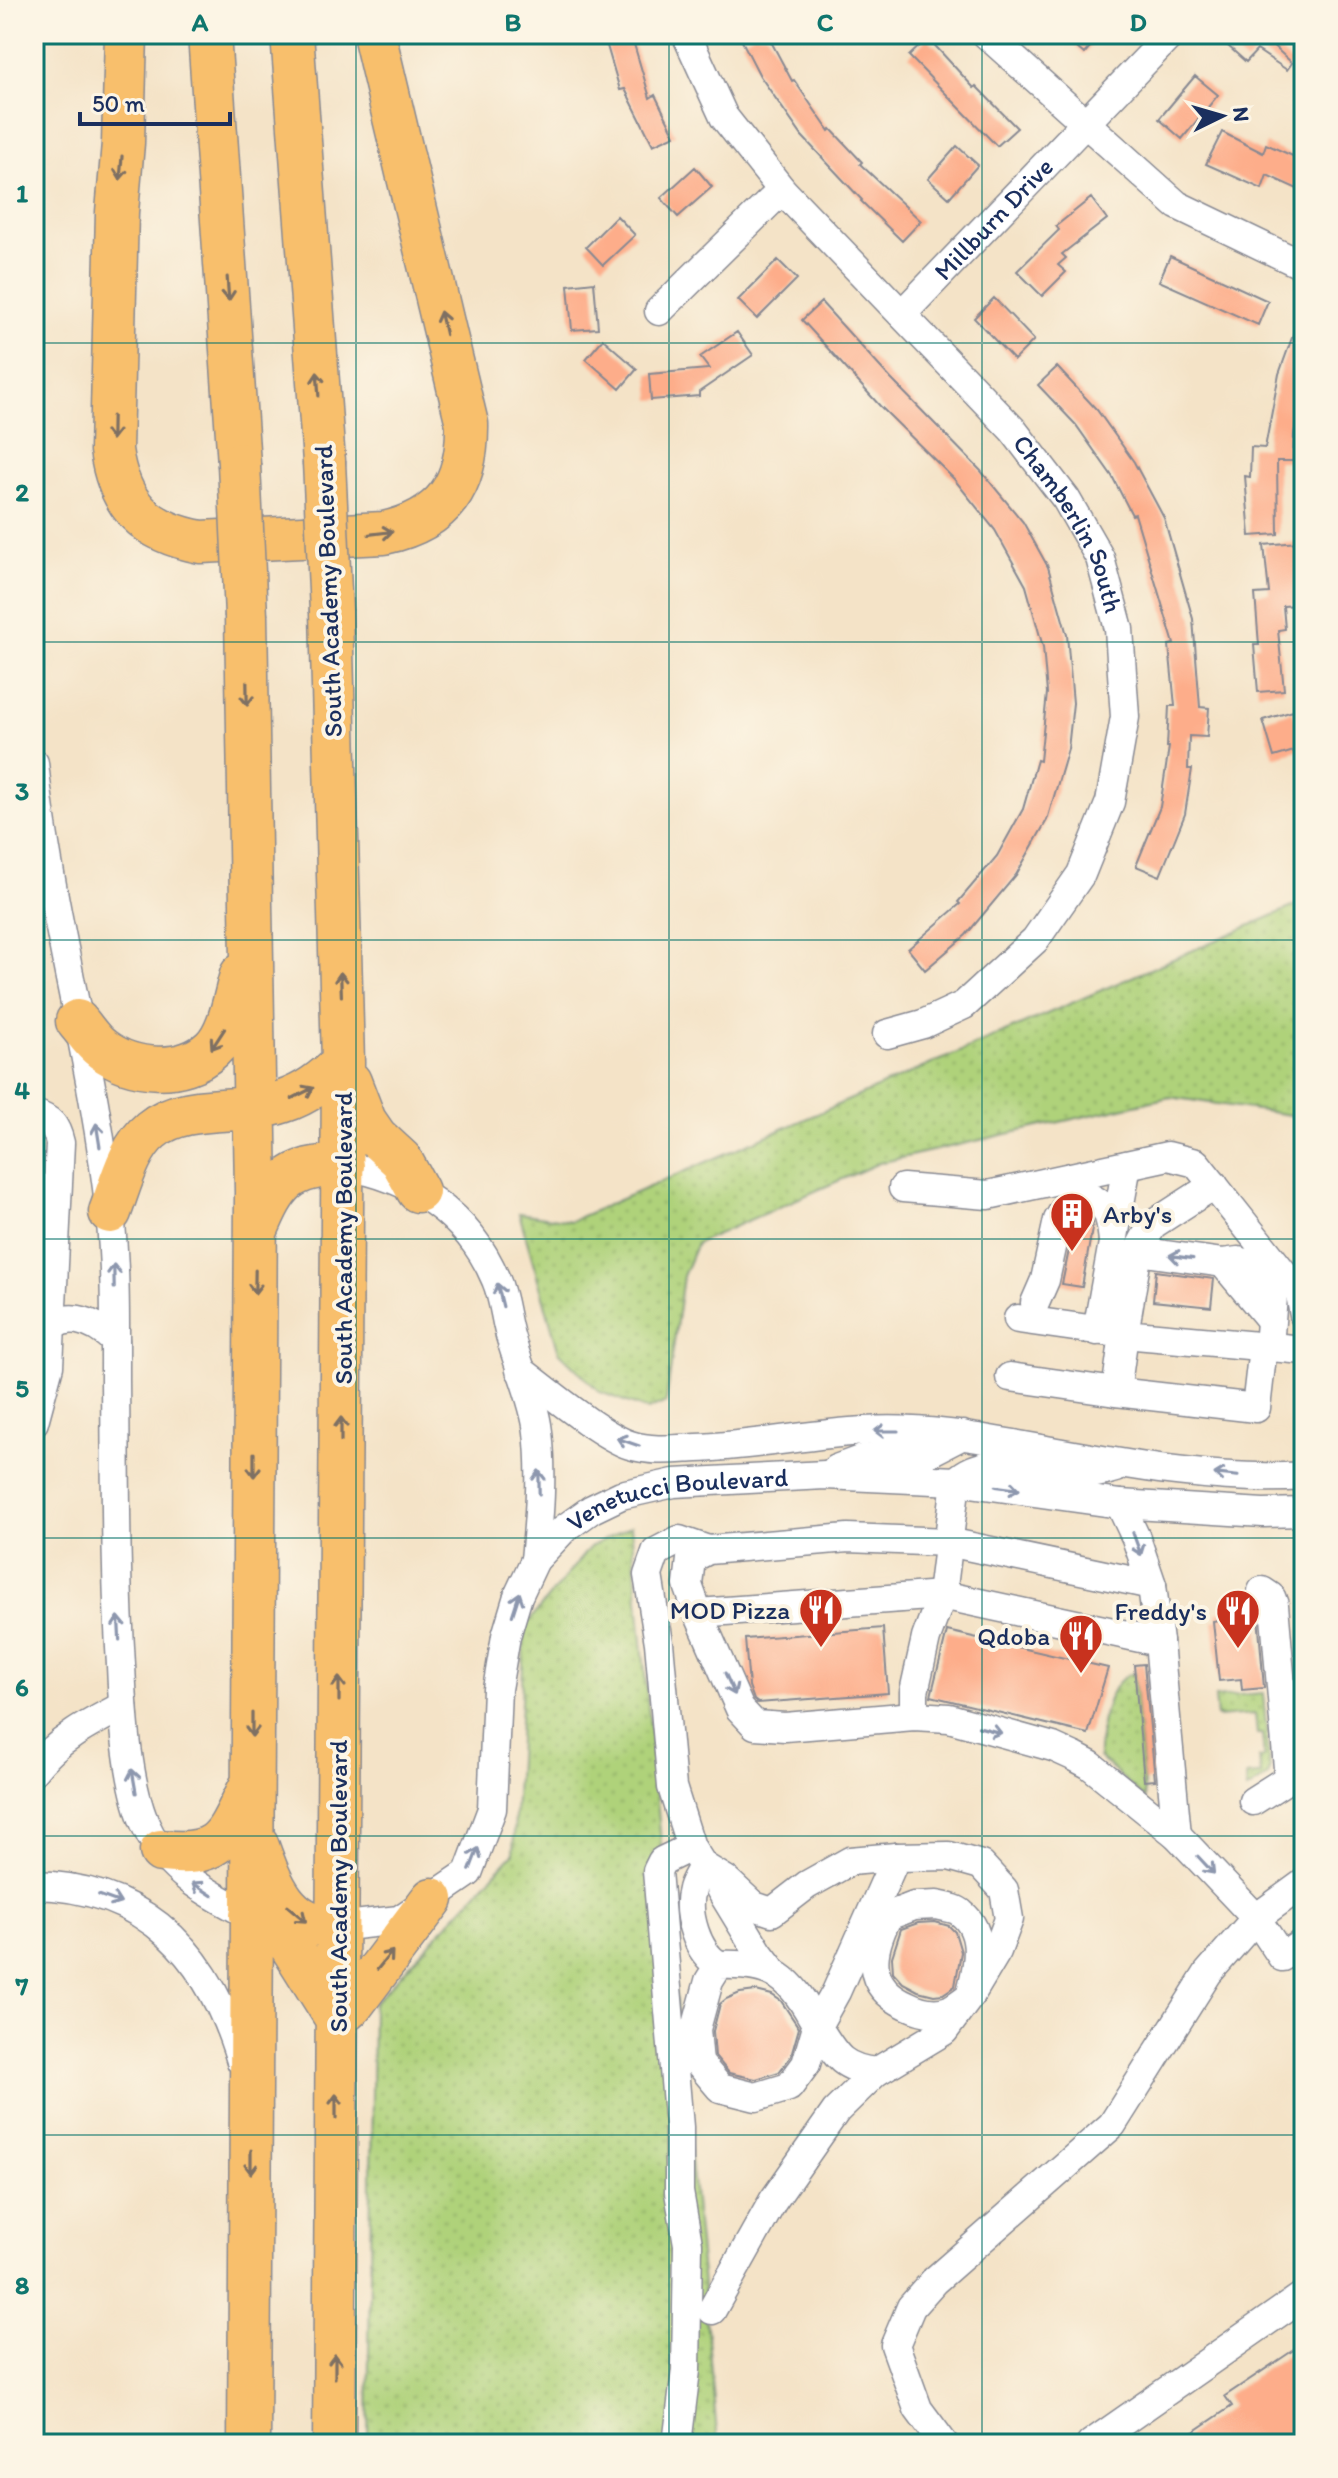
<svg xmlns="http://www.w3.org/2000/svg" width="1338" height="2478" font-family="Itim,sans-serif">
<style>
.grass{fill:url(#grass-dots);stroke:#65806c;stroke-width:2}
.building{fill:#fdad8a}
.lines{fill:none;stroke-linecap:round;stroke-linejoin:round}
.minor-casing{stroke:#888992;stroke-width:31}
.highway-casing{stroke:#888992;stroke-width:45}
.minor{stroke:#fff;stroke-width:28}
.highway{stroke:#f8bf6c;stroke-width:42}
.highway-bridge-casing{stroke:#888992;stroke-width:45;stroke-linecap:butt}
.highway-bridge{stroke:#f8bf6c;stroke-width:42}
.oneway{stroke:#7e7064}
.oneway2{stroke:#8d97ae}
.grid{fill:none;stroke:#0f766e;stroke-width:2;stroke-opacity:0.55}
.labels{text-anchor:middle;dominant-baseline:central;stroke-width:8;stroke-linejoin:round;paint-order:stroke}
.street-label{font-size:26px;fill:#1b2f5e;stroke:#fcf5e5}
.poi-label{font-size:26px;fill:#1b2f5e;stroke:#fcf5e5;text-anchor:end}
.neatline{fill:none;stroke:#0f766e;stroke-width:3}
.grid-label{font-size:26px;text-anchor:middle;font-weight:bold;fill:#0f766e}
</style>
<defs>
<pattern id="grass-dots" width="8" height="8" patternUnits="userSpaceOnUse" patternTransform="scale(2)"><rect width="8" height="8" fill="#afd27a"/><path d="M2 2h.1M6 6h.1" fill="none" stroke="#96b56c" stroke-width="1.8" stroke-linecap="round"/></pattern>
</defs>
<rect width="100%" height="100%" fill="#fcf5e5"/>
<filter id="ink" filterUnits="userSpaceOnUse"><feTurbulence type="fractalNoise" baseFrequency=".0125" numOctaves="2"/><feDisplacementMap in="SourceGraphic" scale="16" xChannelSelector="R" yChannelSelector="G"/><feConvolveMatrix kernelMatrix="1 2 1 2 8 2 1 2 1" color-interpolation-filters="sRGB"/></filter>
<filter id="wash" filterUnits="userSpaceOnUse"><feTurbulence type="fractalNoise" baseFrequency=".006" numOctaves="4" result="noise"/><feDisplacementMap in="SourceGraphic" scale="32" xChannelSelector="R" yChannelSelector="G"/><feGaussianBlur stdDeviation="1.8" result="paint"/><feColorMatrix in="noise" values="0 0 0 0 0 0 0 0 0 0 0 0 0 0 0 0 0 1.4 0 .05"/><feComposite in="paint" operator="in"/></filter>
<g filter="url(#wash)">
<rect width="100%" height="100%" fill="#f4e3c7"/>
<path class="grass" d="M1304,902V1117L1170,1097L879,1163L697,1243L683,1276L666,1402L648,1410L600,1392L559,1352L519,1213L571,1221Z
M631,1526L718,2444H368L373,2004L513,1854L525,1626L590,1547Z
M1134,1673L1145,1799L1099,1757C1098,1734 1107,1677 1134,1673Z
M1263,1693L1270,1770L1268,1776L1247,1790L1246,1776L1261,1775L1259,1758L1264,1757L1262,1734H1257L1255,1714L1217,1717L1215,1697Z"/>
<g id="blocks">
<path class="building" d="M621,34H631L650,98L655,95L675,135L653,145L625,89L620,90L605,39Z
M754,34H767L792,81L794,80L829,131L831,129L862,162L860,164L921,221L902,241L861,201L862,200L802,136L760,76L742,41Z
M1061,34H1101L1084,54Z
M1232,34H1276L1269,42L1292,63L1287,70L1257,50L1246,62L1228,46L1236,37Z
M928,38L974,88L976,86L1017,128L997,146L909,56Z
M1195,76L1218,95L1182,139L1159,119Z
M1222,132L1263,153L1266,144L1304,161V192L1267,175L1262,189L1206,164Z
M957,146L978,165L949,198L928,179Z
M695,167L712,187L678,217L661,198Z
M1091,198L1107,219L1062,254L1066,258L1058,265L1066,272L1042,296L1017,271L1059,230L1056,226Z
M617,216L635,235L603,265L586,247Z
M1170,256L1268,301L1258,325L1159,281Z
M778,260L797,279L757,319L738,300Z
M594,282L598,328L572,330L568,285Z
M994,298L1034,340L1014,360L974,318Z
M821,302L891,379L981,471L1023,522L1048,567L1067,635L1073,703L1068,749L1047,820L1016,875L966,935L925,970L908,949L960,904L958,902L997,856L1023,809L1037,760L1040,761L1047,693L1043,647L1026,586L995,530L954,479L880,406L802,320Z
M1302,310H1304V381L1294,434L1293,461H1277L1278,534L1250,536L1245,476L1250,477L1251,447L1265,448L1279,374Z
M737,332L753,355L699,392V396L651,400L649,374L709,369L700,357Z
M603,339L637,369L620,389L586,359Z
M1057,367L1097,410L1134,462L1164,518L1193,619L1200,707L1209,708L1207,737L1189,736L1188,769H1192L1185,814L1160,876L1136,866L1160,807L1169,747H1167L1169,706H1175L1169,645L1174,644L1135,514L1132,515L1112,476L1076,425L1038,385Z
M1298,542L1301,580L1298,581L1300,605L1283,606L1285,629L1278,630L1284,690L1258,692L1254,645H1259L1255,594L1269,593L1264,545Z
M1293,711L1304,748L1274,757L1263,720Z
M1080,1217L1091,1219L1093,1223L1082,1287L1062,1284L1074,1226Z
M1156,1271L1214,1279L1211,1307L1153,1301Z
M1253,1609V1617L1258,1616L1264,1688L1242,1690L1241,1679L1219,1681L1213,1621L1218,1620L1217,1612Z
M883,1628L888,1693L758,1703L754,1700L749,1686L745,1639Z
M947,1631L1108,1668L1088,1734L931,1696Z
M1144,1664L1155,1780L1144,1781L1134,1665Z
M935,1922L949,1926L955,1932L961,1952L955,1986L943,1994L934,1995L918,1991L903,1983L893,1972L892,1957L901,1929L918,1923Z
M756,1991L772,1995L781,2001L799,2028L791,2056L779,2072L756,2079L729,2073L715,2056L713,2031L720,2004L726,1999L740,1993Z
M1304,2343V2444H1176L1232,2406L1225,2396Z"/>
</g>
</g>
<g filter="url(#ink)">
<use href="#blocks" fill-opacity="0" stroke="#888992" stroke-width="2"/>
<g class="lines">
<g class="minor-casing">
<g id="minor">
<path id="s1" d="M686,34L724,117L782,190L1013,430L1066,499L1100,558L1119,629L1125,717L1110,802L1081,874L1035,940L964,1005L923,1024L887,1034"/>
<path d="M986,34L1177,205L1304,266"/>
<path d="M659,311L782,190"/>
<path id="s2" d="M902,314L1171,34"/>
<path d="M34,763C50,915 94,1062 110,1214C116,1269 115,1324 115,1379C116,1474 115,1570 121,1665C123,1711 127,1787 147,1828C168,1873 209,1894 251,1916"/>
<path d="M34,1114C51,1119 56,1126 60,1143L49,1366L34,1422"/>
<path d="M343,1166C411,1176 469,1215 496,1280C504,1298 505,1320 511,1339C519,1368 535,1403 538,1432C543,1474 539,1518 535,1560"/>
<path d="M1214,1185L1152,1225L1138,1251L1124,1334L1304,1350"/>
<path d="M903,1188L988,1195L1168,1156L1196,1163L1300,1294L1304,1315"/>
<path d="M1138,1251L1223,1263L1238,1261L1251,1265L1264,1275L1271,1284L1273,1296L1269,1347"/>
<path d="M1223,1263L1269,1318"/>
<path d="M1035,1303L1045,1280L1058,1220L1070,1200L1084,1195C1110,1205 1110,1216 1113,1241"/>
<path d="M1018,1319L1124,1334L1116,1392L1256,1408L1263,1347"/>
<path d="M1097,1331L1127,1165"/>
<path d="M42,1337C62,1307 93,1320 115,1341"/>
<path d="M520,1370C548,1391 600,1435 630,1445C652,1452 675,1449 697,1448C753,1446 809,1434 865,1431C926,1427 986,1439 1046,1450C1130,1465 1218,1482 1304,1476"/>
<path d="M1010,1377L1116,1392"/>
<path d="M836,1469L863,1459L928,1453L963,1435"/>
<path d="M1120,1504L1136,1538L1152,1585"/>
<path d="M848,1538L948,1542L1152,1585L1159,1642L942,1595L698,1613L688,1585L691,1559L708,1550Z"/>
<path d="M708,1550L679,1540L656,1552L648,1575L659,1643L672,1787L691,1847L703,1866C700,1873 694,1881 692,1889C685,1913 697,1953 719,1965L709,1981L696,2029L699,2063L720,2088L756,2097L789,2087L806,2064L817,2026C791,1977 775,1963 719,1965"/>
<path d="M698,1613L740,1709L755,1725L785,1727L914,1716L949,1718L1053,1747L1075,1757L1090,1765L1177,1835L1256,1918L1282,1957L1304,1942"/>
<path d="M1159,1642L1177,1835"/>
<path d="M914,1716V1692L926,1638L942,1595L956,1481C989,1451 1027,1472 1066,1475C1083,1477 1100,1473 1116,1468"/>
<path d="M34,1770C57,1740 90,1723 123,1706"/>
<path d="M1253,1801L1286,1780L1288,1768L1274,1605L1271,1597L1262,1591"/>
<path d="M703,1866L726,1880L754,1906L772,1912L807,1885L850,1861L896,1857L949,1856L981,1865L1004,1890L1009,1919L997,1951L970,1996L944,2031L876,2072L836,2111L773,2201L712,2310"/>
<path d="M34,1885C148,1887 210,1957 241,2061"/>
<path d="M720,1889L759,1953L772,1970"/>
<path d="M937,1905C944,1907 956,1908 961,1913C987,1933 977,1970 970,1996C964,2000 956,2007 949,2010C935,2015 919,2011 907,2005C864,1986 870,1952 888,1916L914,1906Z"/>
<path id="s3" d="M336,1927L399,1920L468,1873L492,1809L497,1689L506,1636L518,1596L535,1560L564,1529L592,1509L621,1495L674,1483L825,1475L956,1481L1120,1504L1263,1513L1304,1512"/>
<path d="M876,2072C840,2068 835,2054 817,2026L836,1992L896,1857"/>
<path d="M677,2444L686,2370L688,2244L679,2192V2127L657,1871L662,1861L691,1847"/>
<path d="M944,2444L918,2409L895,2345L911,2307L934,2281L1112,2125L1208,1973L1256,1918L1304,1883"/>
<path d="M1091,2444L1304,2295"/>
</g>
</g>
<g class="highway-casing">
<path id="highway" d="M126,34L123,143L117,212L111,450C119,506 146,532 201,542L384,533C444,520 468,485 467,424L374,34
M209,34L239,464
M292,34L324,462
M331,612L343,1062L334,2444
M246,616L256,1192L249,2444
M77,1021C85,1030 92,1042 102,1049C132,1072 183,1076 212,1049C230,1032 234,998 241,975
M350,1082L365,1121L376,1137L401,1160L418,1191
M110,1212C120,1186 128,1149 151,1130C186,1101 241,1116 282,1102C307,1094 324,1080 343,1062
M256,1232C276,1184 288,1165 343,1166
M257,1844C272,1886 286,1926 336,1927
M161,1851C223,1858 225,1836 250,1787
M251,1916L289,1943L336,2018
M336,2019L352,2005L432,1899"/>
</g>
<use href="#minor" class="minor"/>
<use href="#highway" class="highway"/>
<g class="highway-bridge-casing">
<path id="highway-bridge" d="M324,462L331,612
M239,464L246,616"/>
</g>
<use href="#highway-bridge" class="highway-bridge"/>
</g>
<defs><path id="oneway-shaft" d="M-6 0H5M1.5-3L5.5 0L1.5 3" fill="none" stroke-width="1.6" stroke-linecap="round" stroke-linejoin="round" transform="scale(2)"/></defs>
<g class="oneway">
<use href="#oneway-shaft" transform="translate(121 168) rotate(95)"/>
<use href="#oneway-shaft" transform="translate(228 289) rotate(86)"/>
<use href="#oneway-shaft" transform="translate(443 323) rotate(-103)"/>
<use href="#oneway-shaft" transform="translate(318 384) rotate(-94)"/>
<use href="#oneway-shaft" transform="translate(112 428) rotate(91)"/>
<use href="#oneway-shaft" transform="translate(381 533) rotate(-7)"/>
<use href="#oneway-shaft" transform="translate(247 694) rotate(89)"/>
<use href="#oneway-shaft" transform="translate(341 984) rotate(-92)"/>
<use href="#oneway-shaft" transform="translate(218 1039) rotate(123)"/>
<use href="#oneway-shaft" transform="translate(303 1093) rotate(-27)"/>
<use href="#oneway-shaft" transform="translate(255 1282) rotate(91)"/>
<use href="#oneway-shaft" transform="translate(341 1429) rotate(-90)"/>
<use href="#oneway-shaft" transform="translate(254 1465) rotate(90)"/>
<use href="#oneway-shaft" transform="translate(339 1689) rotate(-90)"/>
<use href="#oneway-shaft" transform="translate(252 1725) rotate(90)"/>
<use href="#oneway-shaft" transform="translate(297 1914) rotate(40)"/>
<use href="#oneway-shaft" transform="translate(385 1960) rotate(-51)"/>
<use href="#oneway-shaft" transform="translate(336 2106) rotate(-90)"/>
<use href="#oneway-shaft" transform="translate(251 2162) rotate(90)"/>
<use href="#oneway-shaft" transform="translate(335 2366) rotate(-90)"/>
</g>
<g class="oneway2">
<use href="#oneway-shaft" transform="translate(98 1135) rotate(-99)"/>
<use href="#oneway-shaft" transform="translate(1181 1257) rotate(-172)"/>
<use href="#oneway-shaft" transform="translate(114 1276) rotate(-91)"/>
<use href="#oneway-shaft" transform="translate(500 1295) rotate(-104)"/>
<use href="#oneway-shaft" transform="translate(886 1431) rotate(180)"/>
<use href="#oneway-shaft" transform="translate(628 1442) rotate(-161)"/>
<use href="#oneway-shaft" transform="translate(1226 1475) rotate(-174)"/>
<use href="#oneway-shaft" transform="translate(539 1482) rotate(-91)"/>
<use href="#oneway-shaft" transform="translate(1008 1488) rotate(8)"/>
<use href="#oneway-shaft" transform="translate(1137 1544) rotate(70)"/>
<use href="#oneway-shaft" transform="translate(516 1604) rotate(-72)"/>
<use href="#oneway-shaft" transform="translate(119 1628) rotate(-93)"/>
<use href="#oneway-shaft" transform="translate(730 1684) rotate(66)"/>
<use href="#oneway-shaft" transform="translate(990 1730) rotate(15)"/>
<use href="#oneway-shaft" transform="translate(134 1781) rotate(-100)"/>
<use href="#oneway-shaft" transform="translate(474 1859) rotate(-69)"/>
<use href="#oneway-shaft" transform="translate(1206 1865) rotate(47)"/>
<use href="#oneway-shaft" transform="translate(202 1889) rotate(-147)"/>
<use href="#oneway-shaft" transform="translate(110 1899) rotate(20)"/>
</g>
</g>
<path class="grid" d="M356,34V2444M669,34V2444M982,34V2444M34,343H1304M34,642H1304M34,940H1304M34,1239H1304M34,1538H1304M34,1836H1304M34,2135H1304"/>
<defs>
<g id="building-pin" transform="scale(2.3)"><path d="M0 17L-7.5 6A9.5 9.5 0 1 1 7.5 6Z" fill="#c8321e" stroke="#fcf5e5"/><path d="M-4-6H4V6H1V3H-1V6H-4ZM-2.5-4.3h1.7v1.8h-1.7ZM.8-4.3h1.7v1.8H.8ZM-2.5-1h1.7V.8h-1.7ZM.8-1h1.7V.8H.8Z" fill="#fff"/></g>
<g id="restaurant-pin" transform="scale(2.3)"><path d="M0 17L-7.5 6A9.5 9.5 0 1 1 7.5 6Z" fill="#c8321e" stroke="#fcf5e5"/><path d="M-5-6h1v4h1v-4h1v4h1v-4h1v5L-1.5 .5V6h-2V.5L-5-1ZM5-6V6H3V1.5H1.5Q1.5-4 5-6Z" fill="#fff"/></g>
</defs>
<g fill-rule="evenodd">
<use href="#building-pin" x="1072" y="1214"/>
<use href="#restaurant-pin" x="821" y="1610"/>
<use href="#restaurant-pin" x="1238" y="1611"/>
<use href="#restaurant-pin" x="1081" y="1636"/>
</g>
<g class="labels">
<g class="street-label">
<text stroke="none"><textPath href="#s2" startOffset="132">Millburn Drive</textPath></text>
<text stroke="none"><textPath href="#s1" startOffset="628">Chamberlin South</textPath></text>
<text transform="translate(328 591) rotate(-92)">South Academy Boulevard</text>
<text transform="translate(343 1238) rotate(-90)">South Academy Boulevard</text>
<text stroke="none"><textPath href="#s3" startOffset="634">Venetucci Boulevard</textPath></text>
<text transform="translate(338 1886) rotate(-90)">South Academy Boulevard</text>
</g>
<g class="poi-label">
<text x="1103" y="1214" text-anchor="start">Arby's</text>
<text x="790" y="1610">MOD Pizza</text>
<text x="1207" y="1611">Freddy's</text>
<text x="1050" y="1636">Qdoba</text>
</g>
</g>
<rect width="1338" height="2478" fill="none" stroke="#fcf5e5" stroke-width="88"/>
<g transform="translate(1222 116) rotate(85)" stroke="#fcf5e5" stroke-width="6" paint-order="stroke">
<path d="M0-6L14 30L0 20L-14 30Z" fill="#1b2f5e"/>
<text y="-12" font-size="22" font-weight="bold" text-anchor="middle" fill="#1b2f5e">N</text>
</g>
<path d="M80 112v12h150v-12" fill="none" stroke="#1b2f5e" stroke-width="4"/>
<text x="92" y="112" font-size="24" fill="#1b2f5e" stroke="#fcf5e5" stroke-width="6" paint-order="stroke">50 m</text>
<rect x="44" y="44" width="1250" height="2390" class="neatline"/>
<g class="grid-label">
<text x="200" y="31">A</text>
<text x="513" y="31">B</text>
<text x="825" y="31">C</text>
<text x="1138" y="31">D</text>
<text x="22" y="202">1</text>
<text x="22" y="501">2</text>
<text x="22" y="800">3</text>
<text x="22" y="1099">4</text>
<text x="22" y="1397">5</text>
<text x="22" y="1696">6</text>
<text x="22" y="1995">7</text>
<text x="22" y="2294">8</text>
</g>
</svg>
